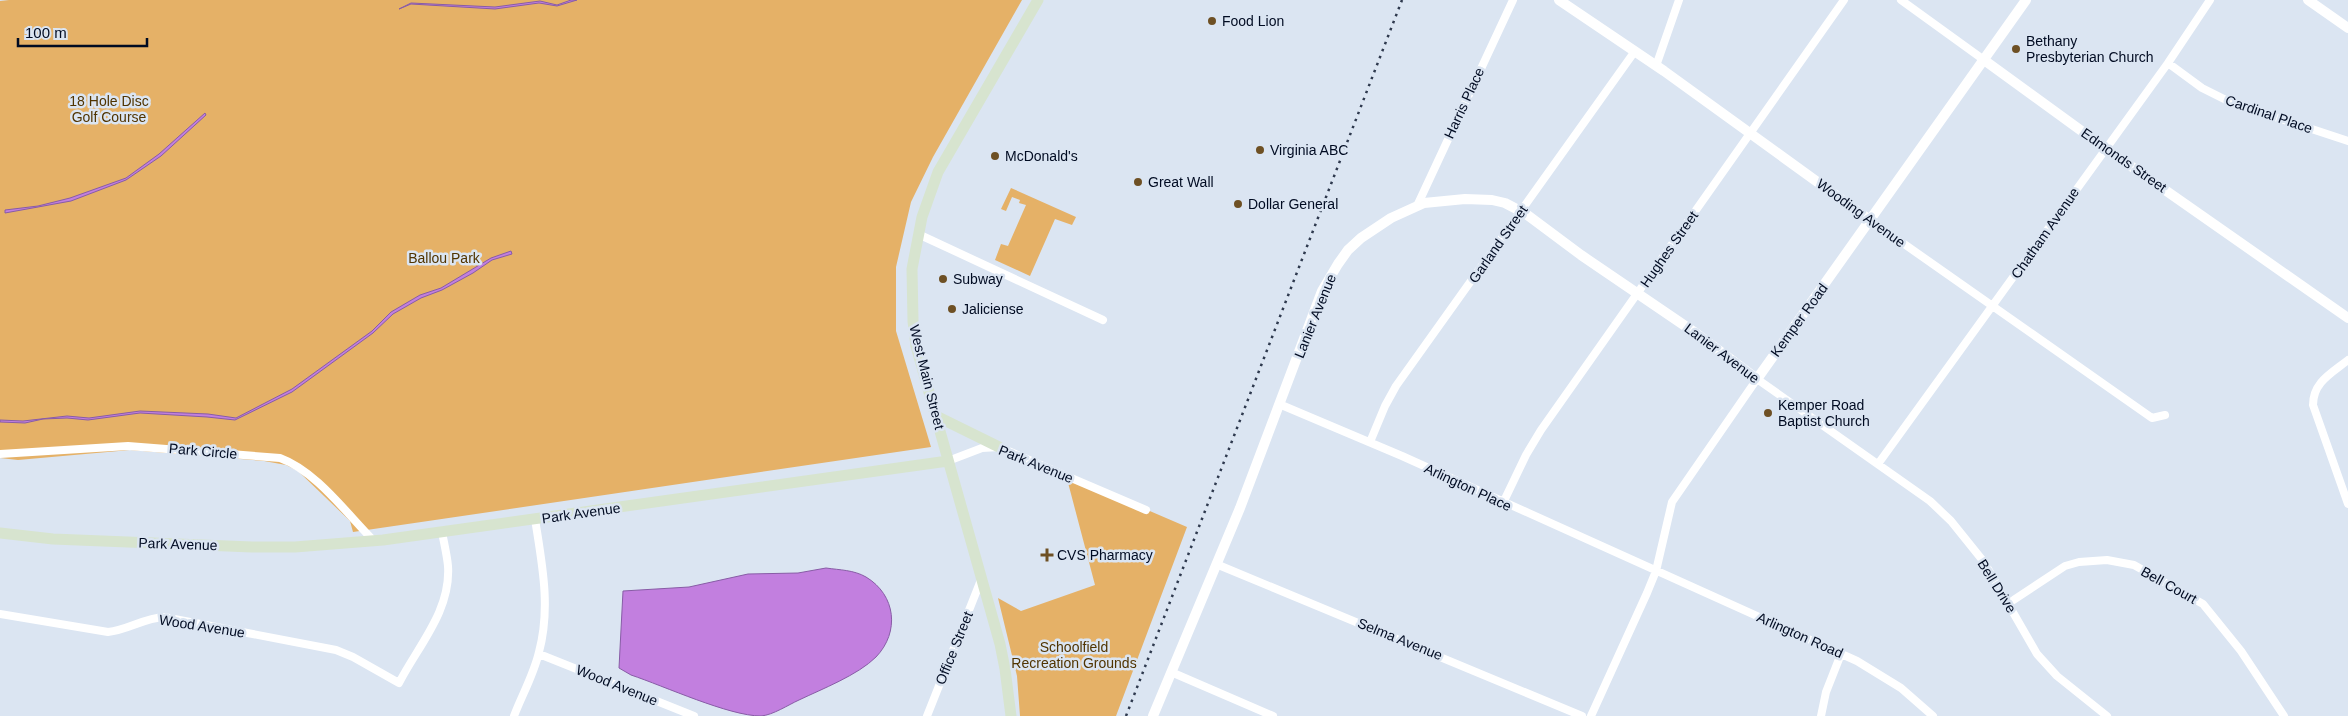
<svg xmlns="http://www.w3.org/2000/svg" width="2348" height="716" font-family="Arial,sans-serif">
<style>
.green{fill:#e5b167}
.water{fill:#c27fdf;stroke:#885ca6}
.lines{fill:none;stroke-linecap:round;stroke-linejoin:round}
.minor{stroke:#fff;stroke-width:8}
.tertiary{stroke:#fff;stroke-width:10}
.secondary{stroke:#d7e4cf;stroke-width:11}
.rail{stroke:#2e394e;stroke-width:2.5;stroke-dasharray:2.5 5;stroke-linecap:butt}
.poi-dot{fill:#6e5024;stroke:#dbe5f2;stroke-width:2}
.labels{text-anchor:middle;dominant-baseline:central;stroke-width:5;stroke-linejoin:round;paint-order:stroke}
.poi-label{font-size:14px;fill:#000b22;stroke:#dbe5f2;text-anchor:start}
.park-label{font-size:14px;fill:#503401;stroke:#dbe5f2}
.street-label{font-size:14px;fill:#000b22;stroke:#dbe5f2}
</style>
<rect width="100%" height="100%" fill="#dbe5f2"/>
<path class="green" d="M9,0H1022L933,157L911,202L896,267V331L931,447L353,532L350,521L298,471L286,465L264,461L130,450L18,460L0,458V1Z
M1011,188L1076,217L1072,225L1055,219L1030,276L995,260L1001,244L1008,246L1026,205L1019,203L1020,200L1012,197L1006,211L1001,209Z
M1066,475L1187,527L1116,716H1020L1017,676L998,598L1021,611L1095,585Z"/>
<path class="water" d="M571,0H577L557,6L539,3L495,9L411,4L399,9L411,3L495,7L540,1L557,5Z
M205,113L206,115L161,156L126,180L71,201L5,213V210L38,206L70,198L126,178L159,154Z
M511,251L512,254L492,260L473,273L442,290L421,298L393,314L373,333L292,392L235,420L207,417L140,413L88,420L67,418L43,419L25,423L0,422V420L23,421L67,416L89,418L140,411L208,414L236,418L292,389L372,331L391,312L420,295L441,288L491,258Z
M826,568C840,570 854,570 866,577C896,595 900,632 876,657C858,675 822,689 799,700C788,705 773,715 761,716C729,716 664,686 631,675L619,668L623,591L689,587L748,574L798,573Z"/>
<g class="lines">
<path class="minor" d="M1901,0L1984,60
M2168,63L2202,88L2230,102L2348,141
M1656,66L1679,0
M1417,206L1513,0
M1870,220L2152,418L2165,415
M918,234L1103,320
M2348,360C2332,373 2313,382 2313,405L2348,504
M1279,404L1402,456L1857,661L1901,688L1933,716
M1370,442L1385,406L1396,386L1635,51
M0,454L128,446L280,458C316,471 347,514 374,541
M948,461L982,448L999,447L1146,510
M1878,464L2168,63L2210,0
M1503,503L1526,455L1541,430L1844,0
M1216,564L1582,716
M2009,603L2065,566L2079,562L2107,560L2134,565L2203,604L2241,651L2284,716
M0,614L108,632C128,630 144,618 164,617L336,650L353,657L399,683C418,646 451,611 448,566C447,555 444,543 442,532
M539,654L694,716
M1171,672L1273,716
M514,716C522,695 534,674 539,652C551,607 542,564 535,519
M927,716L981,580
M1591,716L1647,593L1656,571L1672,502L1757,379L1930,501L1951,521L1984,562L2037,654L2057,676L2107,716
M1821,716L1826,692L1841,654"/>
<path class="tertiary" d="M1559,0L1664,71L1870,220
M2308,0L2348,28
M1984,60L2105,148L2348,318
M1153,716L1240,508L1322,291L1338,264L1348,250L1361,238L1391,218L1424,203L1465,199L1492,200L1505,203L1526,214L1581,255L1697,334L1757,379L2026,0"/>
<path class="secondary" d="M936,416L999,447
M0,533L53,539L252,547H295L383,540L948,461
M1011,716L1005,669L1000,644L916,346L913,321L912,269L922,217L938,172L1038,0"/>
<path class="rail" d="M1126,716L1402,0"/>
</g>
<g class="poi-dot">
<circle cx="1212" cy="21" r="5"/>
<circle cx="2016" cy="49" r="5"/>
<circle cx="1260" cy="150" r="5"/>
<circle cx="995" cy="156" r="5"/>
<circle cx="1138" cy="182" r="5"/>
<circle cx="1238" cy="204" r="5"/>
<circle cx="943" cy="279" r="5"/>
<circle cx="952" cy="309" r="5"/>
<circle cx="1768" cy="413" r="5"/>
<path d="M1044.5 547.5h5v5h5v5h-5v5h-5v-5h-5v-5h5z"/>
</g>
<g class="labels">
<g class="poi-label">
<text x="1222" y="21">Food Lion</text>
<text x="2026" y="41">Bethany<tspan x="2026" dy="16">Presbyterian Church</tspan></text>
<text x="1270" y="150">Virginia ABC</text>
<text x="1005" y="156">McDonald's</text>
<text x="1148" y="182">Great Wall</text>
<text x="1248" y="204">Dollar General</text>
<text x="953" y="279">Subway</text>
<text x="962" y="309">Jaliciense</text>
<text x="1778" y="405">Kemper Road<tspan x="1778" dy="16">Baptist Church</tspan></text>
<text x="1057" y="555">CVS Pharmacy</text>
</g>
<g class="park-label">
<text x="109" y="101">18 Hole Disc<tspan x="109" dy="16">Golf Course</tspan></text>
<text x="444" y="258">Ballou Park</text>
<text x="1074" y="647">Schoolfield<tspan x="1074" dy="16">Recreation Grounds</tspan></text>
</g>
<g class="street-label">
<text transform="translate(1464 103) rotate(-65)">Harris Place</text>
<text transform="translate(2269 114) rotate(19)">Cardinal Place</text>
<text transform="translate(2124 160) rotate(35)">Edmonds Street</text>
<text transform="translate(1861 213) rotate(36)">Wooding Avenue</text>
<text transform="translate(2045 233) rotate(-55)">Chatham Avenue</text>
<text transform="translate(1498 244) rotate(-55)">Garland Street</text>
<text transform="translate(1669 249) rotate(-55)">Hughes Street</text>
<text transform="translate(1315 316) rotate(-68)">Lanier Avenue</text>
<text transform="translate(1799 320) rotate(-54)">Kemper Road</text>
<text transform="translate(1722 353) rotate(37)">Lanier Avenue</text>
<text transform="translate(927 377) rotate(76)">West Main Street</text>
<text transform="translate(203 451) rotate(5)">Park Circle</text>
<text transform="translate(1036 464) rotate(22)">Park Avenue</text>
<text transform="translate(1468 487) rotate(25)">Arlington Place</text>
<text transform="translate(581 513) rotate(-8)">Park Avenue</text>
<text transform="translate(178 544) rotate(2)">Park Avenue</text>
<text transform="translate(2169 585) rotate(29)">Bell Court</text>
<text transform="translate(1997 586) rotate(58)">Bell Drive</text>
<text transform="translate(202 626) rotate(9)">Wood Avenue</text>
<text transform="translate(1800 635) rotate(24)">Arlington Road</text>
<text transform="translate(1400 639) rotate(22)">Selma Avenue</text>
<text transform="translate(954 648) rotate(-68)">Office Street</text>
<text transform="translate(617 685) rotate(22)">Wood Avenue</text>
</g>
</g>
<path d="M18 38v8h129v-8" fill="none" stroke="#000b22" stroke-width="2.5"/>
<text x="25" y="38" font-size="15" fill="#000b22" stroke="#dbe5f2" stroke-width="4" paint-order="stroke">100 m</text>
</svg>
